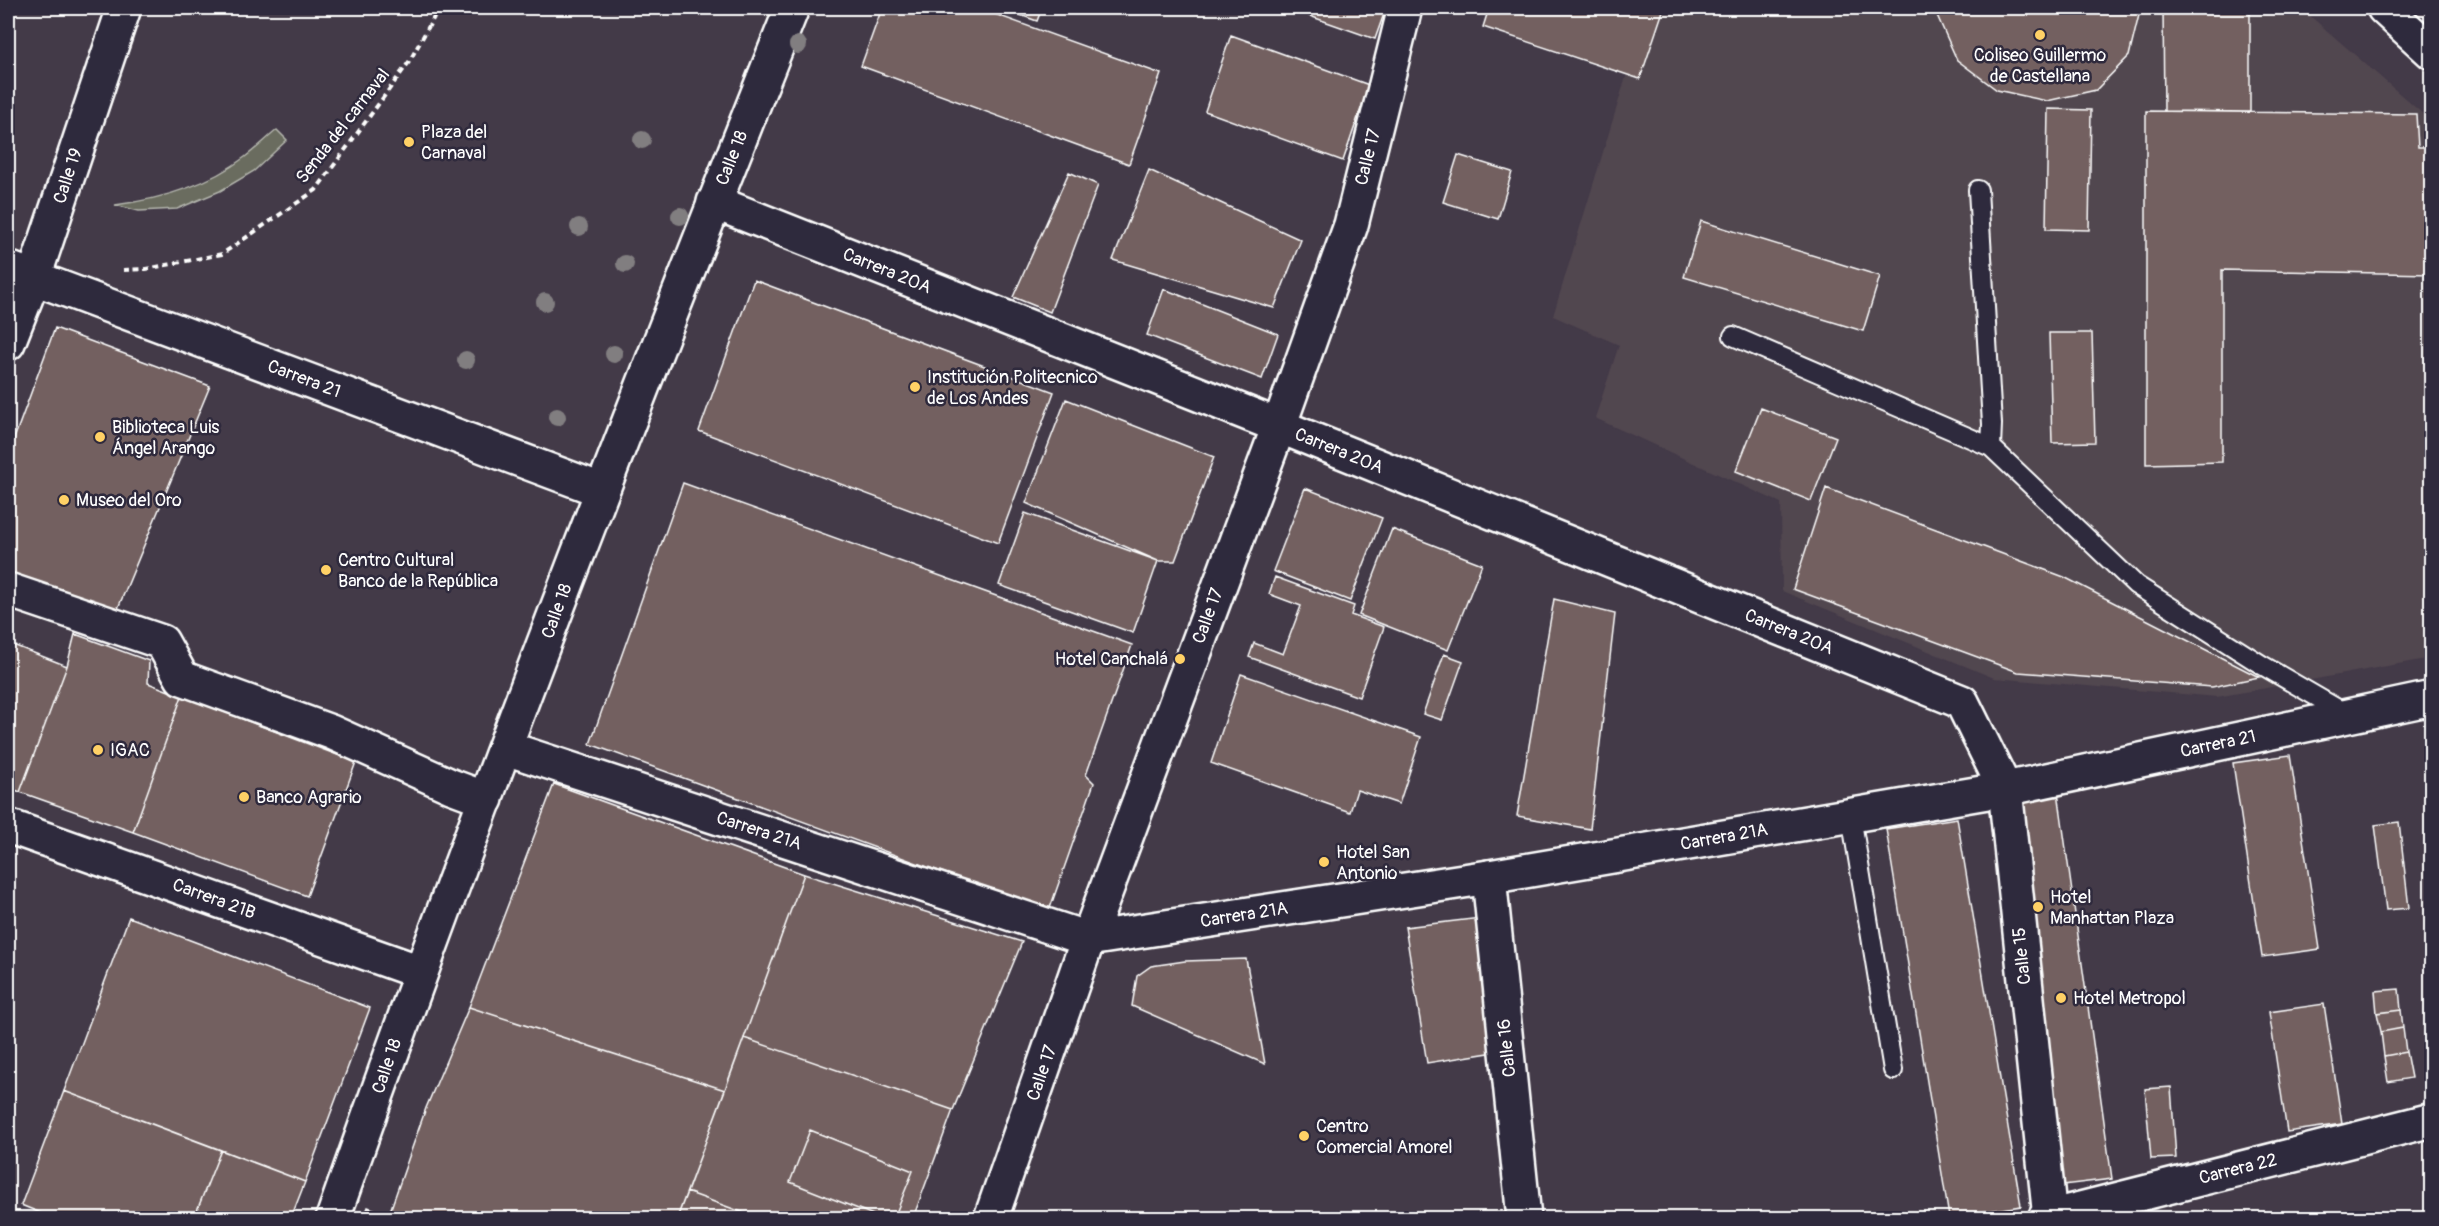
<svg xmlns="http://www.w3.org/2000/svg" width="2439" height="1226" font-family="Pangolin,sans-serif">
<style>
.built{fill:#51464f}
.green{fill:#6a6c5e;stroke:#b4b6ae;stroke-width:1.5}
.building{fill:#736160;stroke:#fff;stroke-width:1.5}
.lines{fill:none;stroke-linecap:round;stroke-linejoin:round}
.lane-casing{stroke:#fff;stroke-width:22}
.street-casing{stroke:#fff;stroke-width:38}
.secondary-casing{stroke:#fff;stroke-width:38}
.path{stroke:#fff;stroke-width:4;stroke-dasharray:6 4.5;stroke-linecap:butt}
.lane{stroke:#2f2a3d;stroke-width:18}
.street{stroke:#2f2a3d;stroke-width:33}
.secondary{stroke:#2f2a3d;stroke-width:33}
.tree{fill:#817e80}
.poi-dot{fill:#ffd166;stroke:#2f2a3d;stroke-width:2}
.labels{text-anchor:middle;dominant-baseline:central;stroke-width:5;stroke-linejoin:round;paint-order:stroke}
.poi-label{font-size:18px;fill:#fff;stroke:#2f2a3d;text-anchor:start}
.street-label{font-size:18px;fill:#fff;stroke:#2f2a3d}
</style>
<rect width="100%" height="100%" fill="#433a48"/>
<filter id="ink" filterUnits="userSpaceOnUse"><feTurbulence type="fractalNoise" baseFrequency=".0167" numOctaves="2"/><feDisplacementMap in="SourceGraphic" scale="12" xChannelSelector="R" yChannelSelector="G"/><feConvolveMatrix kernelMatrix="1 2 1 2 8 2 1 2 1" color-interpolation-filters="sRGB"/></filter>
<g filter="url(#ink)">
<path class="built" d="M1647,8H2301L2431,121V658L2217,697L1994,678L1782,591L1781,503L1595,418L1619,345L1553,316Z"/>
<path class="green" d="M277,130L287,140L254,171L220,191L177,209L139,211L115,205C162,199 207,186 245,157C256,149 266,139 277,130Z"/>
<path class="building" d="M882,8H978L1161,74L1129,164L861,66Z
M1001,8H1042L1037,21Z
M1287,8H1386L1375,39Z
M1489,8H1595L1612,13L1614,8H1653L1663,11L1640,79L1483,27Z
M1937,8H2138L2139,15L2129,56L2096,90L2047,101L1997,90L1957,60L1936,13Z
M2163,8H2250V112L2164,111Z
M1231,35L1369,85L1343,161L1205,111Z
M2048,109L2091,110L2089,230L2046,229Z
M2146,111L2416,114L2418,147H2432V274L2222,270V462L2146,464Z
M1458,155L1512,172L1498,219L1443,202Z
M1149,170L1301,240L1274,308L1113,260Z
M1069,172L1098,185L1050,312L1013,297Z
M1701,221L1880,276L1863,331L1684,277Z
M754,280L1054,392L998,543L699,431Z
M1164,289L1278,334L1262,379L1147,335Z
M55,328L210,386L116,613L8,574V455Z
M2049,333H2092L2095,442L2052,443Z
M1066,399L1214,457L1175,561H1158L1026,503Z
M1761,408L1836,437L1811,501L1736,471Z
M683,483L1132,645L1086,775L1094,783L1049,911L590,744Z
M1305,488L1382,518L1350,601L1273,571Z
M1826,488L2064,577L2259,677L2212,687L2018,672L1793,589Z
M1025,513L1158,561L1133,633L999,585Z
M1392,529L1482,564L1448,650L1359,615Z
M1275,577L1354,606L1351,615L1384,627L1359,697L1249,657L1254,643L1283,654L1301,606L1269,594Z
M1554,599L1615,614L1590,829L1517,816Z
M75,634L149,661L148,683L182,696L133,832L20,792L67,666Z
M8,643L67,666L20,792L8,787Z
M1444,654L1463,661L1442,720L1423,714Z
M1241,674L1421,737L1399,804L1357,790L1350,812L1211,763Z
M182,696L356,762L307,896L133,832Z
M2290,755L2320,949L2262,957L2233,763Z
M554,784L804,874L725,1090L469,1007Z
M2058,792L2112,1179L2063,1185L2010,799Z
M1957,818L2021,1206L1949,1217L1886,829Z
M2399,822L2409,908L2386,910L2375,825Z
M804,874L1022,942L953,1110L744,1038Z
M129,917L370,1008L305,1182L64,1091Z
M1489,917L1501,1051L1427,1063L1405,927Z
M1246,959L1265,1064L1132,1006L1137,976L1151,966L1185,961Z
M2399,989L2401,1010L2377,1013L2375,991Z
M2324,1004L2342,1124L2287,1132L2269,1012Z
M469,1007L725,1090L677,1218H400L389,1214L426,1108Z
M2401,1010L2403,1028L2381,1032L2377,1013Z
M2403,1028L2406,1052L2384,1056L2381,1032Z
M744,1038L953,1110L913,1218H758L687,1192Z
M2406,1052L2411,1078L2388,1082L2384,1056Z
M2171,1087L2176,1158L2151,1159L2145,1089Z
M64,1091L221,1150L194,1218H53L21,1205Z
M810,1130L913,1171L894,1218H881L790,1182Z
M221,1150L305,1182L291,1218H194Z
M687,1192L758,1218H677Z
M368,1207L397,1218H364Z"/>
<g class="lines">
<g class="lane-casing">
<path id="lane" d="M1978,190L1992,424L1991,447L2136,585L2262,665L2348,715
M1733,336L1991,447
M1851,816L1893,1070"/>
</g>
<g class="street-casing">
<path id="street" d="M2384,8L2432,52
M714,202L1279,426L1962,702L2005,789L2050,1218
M8,268L601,490
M8,343L34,277
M8,590L162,642L182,678L331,732L451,786L486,799
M506,748L1088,939L1489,877L2005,789L2432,698
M8,826L420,972"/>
</g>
<g class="secondary-casing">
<path id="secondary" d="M34,277L124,8
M1489,877L1524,1218
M333,1218C476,811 632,408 792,8
M991,1218L1088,939L1279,426L1351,225L1405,8
M2045,1218L2432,1120"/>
</g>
<path class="path" d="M123,270L146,269L222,254L316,190L409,62L439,8"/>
<use href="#lane" class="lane"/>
<use href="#street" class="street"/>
<use href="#secondary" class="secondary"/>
</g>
<g class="tree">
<circle cx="798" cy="45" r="9"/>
<circle cx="642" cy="140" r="9"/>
<circle cx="680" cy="216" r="9"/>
<circle cx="579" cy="227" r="9"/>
<circle cx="625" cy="264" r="9"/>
<circle cx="545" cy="302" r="9"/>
<circle cx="614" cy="354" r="9"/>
<circle cx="466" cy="360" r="9"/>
<circle cx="557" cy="417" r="9"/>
</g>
</g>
<g class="poi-dot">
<circle cx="2040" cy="35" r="6"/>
<circle cx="409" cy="142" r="6"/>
<circle cx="915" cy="387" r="6"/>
<circle cx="100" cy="437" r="6"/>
<circle cx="64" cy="500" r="6"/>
<circle cx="326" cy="570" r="6"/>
<circle cx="1180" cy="659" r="6"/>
<circle cx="98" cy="750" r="6"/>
<circle cx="244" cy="797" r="6"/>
<circle cx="1324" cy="862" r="6"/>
<circle cx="2038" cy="907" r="6"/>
<circle cx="2061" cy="998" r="6"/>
<circle cx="1304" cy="1136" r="6"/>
</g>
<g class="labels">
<g class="poi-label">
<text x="2040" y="55" text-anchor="middle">Coliseo Guillermo<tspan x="2040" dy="21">de Castellana</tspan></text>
<text x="421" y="132">Plaza del<tspan x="421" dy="21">Carnaval</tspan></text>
<text x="927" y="377">Institución Politecnico<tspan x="927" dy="21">de Los Andes</tspan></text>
<text x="112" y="427">Biblioteca Luis<tspan x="112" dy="21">Ángel Arango</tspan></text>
<text x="76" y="500">Museo del Oro</text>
<text x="338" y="560">Centro Cultural<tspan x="338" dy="21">Banco de la República</tspan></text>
<text x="1168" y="659" text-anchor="end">Hotel Canchalá</text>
<text x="110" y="750">IGAC</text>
<text x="256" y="797">Banco Agrario</text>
<text x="1336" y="852">Hotel San<tspan x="1336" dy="21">Antonio</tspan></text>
<text x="2050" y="897">Hotel<tspan x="2050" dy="21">Manhattan Plaza</tspan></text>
<text x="2073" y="998">Hotel Metropol</text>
<text x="1316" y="1126">Centro<tspan x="1316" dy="21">Comercial Amorel</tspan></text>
</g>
<g class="street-label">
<text transform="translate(343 126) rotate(-52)">Senda del carnaval</text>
<text transform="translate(1368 157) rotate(-76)">Calle 17</text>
<text transform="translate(732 158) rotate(-68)">Calle 18</text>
<text transform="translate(68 176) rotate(-72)">Calle 19</text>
<text transform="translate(887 271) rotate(22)">Carrera 20A</text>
<text transform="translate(304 379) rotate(21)">Carrera 21</text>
<text transform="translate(1339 451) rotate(22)">Carrera 20A</text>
<text transform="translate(557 611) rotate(-70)">Calle 18</text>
<text transform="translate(1208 616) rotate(-70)">Calle 17</text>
<text transform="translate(1789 632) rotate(22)">Carrera 20A</text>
<text transform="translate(2218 744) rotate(-12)">Carrera 21</text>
<text transform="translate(759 831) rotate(18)">Carrera 21A</text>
<text transform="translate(1724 837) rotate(-10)">Carrera 21A</text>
<text transform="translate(214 899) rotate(20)">Carrera 21B</text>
<text transform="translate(1244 915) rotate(-9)">Carrera 21A</text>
<text transform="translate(2022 956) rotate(-96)">Calle 15</text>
<text transform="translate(1507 1048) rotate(-96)">Calle 16</text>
<text transform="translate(387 1066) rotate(-71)">Calle 18</text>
<text transform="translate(1042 1073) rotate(-71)">Calle 17</text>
<text transform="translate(2238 1169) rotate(-14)">Carrera 22</text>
</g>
</g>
<rect width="2439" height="1226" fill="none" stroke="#2f2a3d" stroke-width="30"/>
<rect x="15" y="15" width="2409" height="1196" fill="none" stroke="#fff" stroke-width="2" filter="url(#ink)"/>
</svg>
